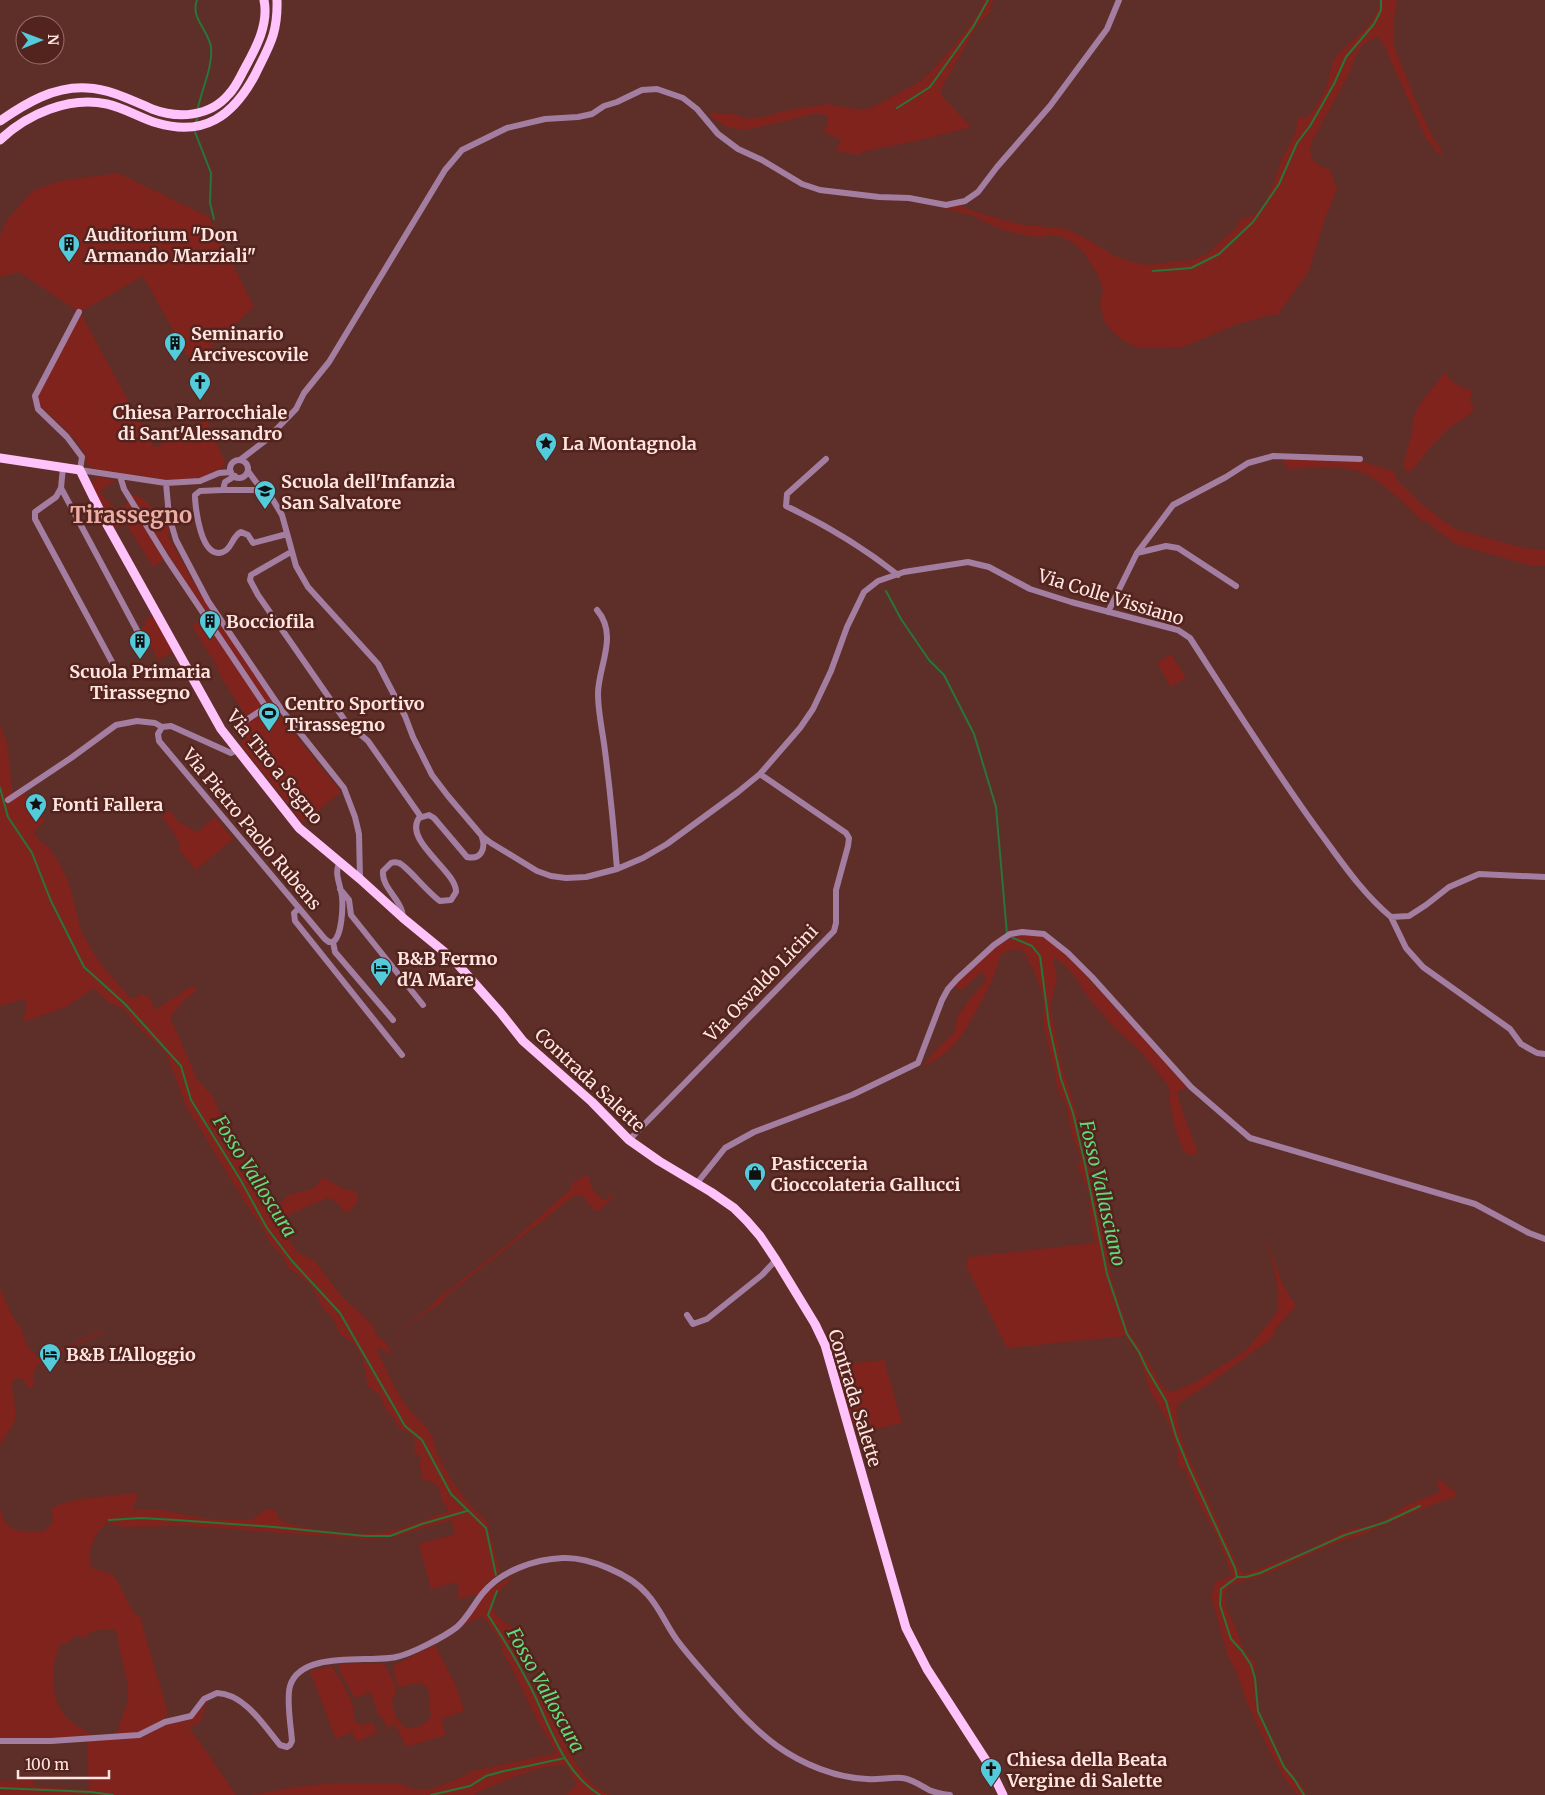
<svg xmlns="http://www.w3.org/2000/svg" width="1545" height="1795" font-family="Merriweather,serif">
<style>
.green{fill:#81231d}
.lines{fill:none;stroke-linecap:round;stroke-linejoin:round}
.stream{stroke:#29753a;stroke-width:2}
.minor{stroke:#a37ea1;stroke-width:6}
.major{stroke:#ffc3fc;stroke-width:9}
.labels{text-anchor:middle;dominant-baseline:central;stroke-width:5;stroke-linejoin:round;paint-order:stroke}
.poi-label{font-size:18px;font-weight:bold;fill:#ffe5e1;stroke:#53231e;text-anchor:start}
.street-label{font-size:18px;fill:#ffe5e1;stroke:#53231e}
.water-label{font-size:19px;font-style:italic;fill:#60dd79;stroke:#53231e}
.district-label{font-size:22px;font-weight:bold;fill:#eaaea6;stroke:#53231e}
</style>
<rect width="100%" height="100%" fill="#5e2e28"/>
<path class="green" d="M984,0H994L990,7L992,10L977,25L941,89L942,96L971,127L929,138L861,152L860,155L836,151L841,140L823,131L828,124L827,116L819,113L746,130L727,127L711,117V114L714,111L717,114C727,113 737,113 745,119L763,117L789,110L826,104L862,110L875,106L921,81L934,69L958,41L979,13Z
M1379,0H1397L1393,24V43L1420,111L1431,134L1441,149L1442,158L1425,137L1384,46L1380,39L1375,37L1362,46L1355,57L1349,74L1311,143C1308,160 1315,164 1330,170L1337,190L1325,218L1309,271L1278,314L1267,316L1235,325L1183,347L1138,348L1121,339L1109,328L1104,321L1100,304L1103,289L1099,277L1083,251L1075,244L1065,238L1054,235L1039,237L1014,233L993,226L974,216L944,208L962,205L969,210L1018,224L1066,229L1083,237L1115,256L1132,262L1150,265L1192,260L1207,254L1236,228L1242,217C1266,221 1275,175 1282,159C1288,147 1298,133 1297,119L1309,116C1317,106 1324,94 1328,82C1329,78 1332,61 1334,60C1347,40 1379,26 1379,0Z
M118,173L209,217L254,307L192,364L143,276L80,312L153,446L157,447L197,423L207,421L225,462L224,467L200,478L189,480H166L90,468L85,462C89,444 52,420 41,406C39,403 37,399 35,396L79,312L19,272L0,277V236L8,219L32,191L59,181Z
M1445,372C1450,382 1462,389 1472,390L1470,400L1474,409L1470,414L1449,428L1434,443L1414,468L1408,472L1405,469L1403,465L1412,433L1413,418L1420,404Z
M1282,458L1360,461L1393,471L1398,481L1421,504L1455,529L1523,548L1545,550V566H1532L1455,544L1427,522L1422,521C1403,503 1383,480 1358,471C1338,465 1309,468 1288,469Z
M97,477L116,480L100,491L106,500L118,510L129,502L164,559L153,567L126,523L115,529L92,485L94,479Z
M130,495L144,498V501L148,502L153,511L159,512L164,507L170,532L167,534L199,592L208,601L281,709L276,713L280,716L341,792L303,823L241,745L248,719L221,677L215,663L192,626L206,617L170,556L148,525Z
M155,616L175,651L158,660L142,628L146,623L145,619Z
M1171,654L1186,678L1171,687L1157,663Z
M0,725L7,743L13,797L22,791L45,821L33,832L40,841L49,848L59,863L69,883L81,931L98,960L129,997L136,999L140,994L149,997L155,1010L170,1000L181,994L186,989L195,986L196,991L184,1000L170,1017L197,1079L213,1097L229,1135L250,1173L261,1187L271,1207L275,1209L288,1195L312,1189L317,1185L322,1177L344,1189L356,1192L358,1198L356,1204L347,1213L334,1200L327,1198L290,1214L285,1220V1227L288,1238L297,1252L315,1261L342,1297L372,1324L377,1336L387,1343L388,1348L394,1356L379,1348L377,1350C386,1368 394,1389 406,1405C414,1417 437,1433 435,1449L451,1480L472,1508L487,1521L499,1570V1574L488,1582L479,1594L457,1599L459,1591L456,1582L431,1589L419,1544L455,1534L451,1520L390,1538L367,1539L186,1526L124,1527L106,1523C94,1535 85,1552 92,1568L113,1575L118,1582L130,1606L134,1613L141,1618L147,1643L168,1712C157,1731 138,1733 118,1735C118,1720 129,1708 128,1693C127,1672 119,1651 116,1630C103,1630 92,1628 84,1639L77,1635L73,1637L67,1643H62C56,1652 55,1658 54,1669C51,1700 60,1718 89,1733V1735L50,1739L0,1738V1508C5,1526 9,1531 28,1531C43,1532 42,1534 53,1522L52,1509L55,1506L80,1499L136,1493L138,1495L133,1507L134,1510L157,1509L207,1519L240,1520L253,1519L263,1511L270,1509L276,1511L280,1521C306,1530 364,1538 390,1531C410,1526 430,1518 449,1511L441,1499L440,1489L437,1485L422,1478V1471L419,1464L421,1459L419,1455L414,1452C417,1437 413,1433 399,1429L394,1418L386,1410L380,1395L368,1386L363,1360L359,1351L354,1344L340,1334L333,1318L324,1310L313,1288L301,1277L288,1268L283,1256L270,1243L261,1224L253,1215L186,1106L166,1053L132,1021L128,1013L123,1008L109,1003L94,988L66,1007L24,1022L26,1002L24,999L0,1006Z
M170,810L178,822L197,832L215,817L233,839L196,870L178,848L181,845L162,816Z
M1017,935H1042L1065,953L1180,1078L1187,1088L1177,1091L1183,1113L1198,1153L1190,1155L1186,1154C1178,1140 1173,1124 1171,1108C1169,1100 1171,1091 1167,1084L1142,1053L1114,1027L1100,1011L1085,993L1074,975L1066,966L1055,958L1053,959L1057,978L1050,1007L1062,1067L1077,1113L1096,1200L1113,1284L1129,1332L1138,1345L1164,1389L1173,1392L1195,1382L1238,1356L1247,1349L1275,1315C1285,1300 1270,1255 1266,1237L1282,1283L1296,1306L1277,1327L1271,1339L1206,1386L1177,1404C1175,1420 1180,1434 1185,1449L1239,1569L1245,1574L1306,1551L1349,1529L1364,1527L1383,1521L1405,1506L1439,1492V1487L1436,1483L1439,1479L1455,1492L1456,1497L1432,1505L1374,1529C1364,1536 1353,1537 1342,1541C1312,1552 1285,1568 1254,1578C1246,1581 1231,1582 1227,1590C1220,1600 1231,1617 1235,1626C1240,1638 1244,1655 1255,1662L1259,1711L1284,1763L1305,1790L1306,1795H1298L1286,1781L1270,1752L1248,1705L1236,1671L1228,1657L1212,1599L1213,1587L1218,1580C1225,1580 1228,1580 1231,1573L1217,1536L1196,1498L1184,1468L1179,1469L1177,1450L1168,1422L1150,1391L1139,1356L1126,1336L1007,1348L966,1266L968,1257L1095,1243L1091,1225L1089,1193L1078,1167L1081,1158L1073,1139L1066,1103L1060,1095L1056,1083L1055,1072L1044,1028L1043,996L1035,973L1024,952L1019,949H1013L1000,955C997,973 989,986 981,1002C964,1033 955,1052 922,1067L933,1053L955,1032L957,1018L970,998L986,981L984,974L980,973L962,990L958,989L955,984L995,947Z
M586,1175L589,1177C589,1186 598,1199 606,1200L614,1193L610,1200L598,1211L594,1210L582,1195H575L448,1294L441,1303L421,1316L390,1339L431,1306L440,1297L511,1242L571,1189V1184Z
M0,1289L12,1315L22,1331L27,1345L39,1359L101,1331L102,1333C90,1339 39,1359 35,1369C32,1375 35,1382 33,1388L29,1387L21,1378L14,1379L12,1384L16,1416L14,1423L0,1445Z
M884,1360L902,1423L855,1433L835,1365Z
M511,1577L512,1579C502,1587 485,1603 498,1617C504,1623 511,1623 514,1632C516,1637 513,1642 514,1647C516,1655 520,1665 524,1672C528,1679 532,1686 536,1692C545,1704 554,1707 559,1722L557,1725C564,1746 578,1769 593,1785C598,1789 605,1792 610,1795H566L577,1784L567,1766C553,1760 488,1786 474,1795H251L301,1786L336,1783H399L416,1790L431,1789L456,1780L472,1771L557,1753L538,1722L511,1666L503,1654L501,1642L486,1620L481,1617L464,1625L486,1594L493,1587Z
M435,1645L457,1688L464,1711L441,1719L446,1735L406,1747L395,1724L357,1742L352,1732L336,1739L310,1671L331,1666C337,1673 351,1697 353,1706C354,1712 352,1716 355,1722L362,1725L372,1722L377,1732L387,1727L382,1717L380,1718L370,1692L356,1698L354,1697L340,1671V1664H384C390,1674 401,1690 392,1700C393,1707 395,1718 400,1723C409,1734 426,1725 431,1716L428,1688C420,1679 409,1685 399,1688L393,1670L394,1665Z
M209,1699L199,1724L189,1727L236,1795H0V1781L33,1780V1786L89,1790L87,1741L144,1737L163,1726L190,1720L199,1712Z"/>
<g class="lines">
<path class="stream" d="M197,0C190,18 208,29 211,47C213,67 202,88 198,108
M897,108L930,87L973,27L988,0
M196,121L197,119
M195,132L211,173L210,203L214,219
M1153,271L1191,268L1219,254L1253,222L1279,184L1297,143L1310,126L1334,84L1346,57L1374,24L1381,10V0
M886,591L901,619L929,660L944,675L974,734L996,807L1007,934
M0,788L8,817L32,853L51,901L84,967L125,1004L181,1066L191,1100L240,1179L267,1228L292,1261L340,1313L405,1426L422,1440L451,1494L486,1528L496,1575
M1011,937L1032,946L1040,956L1049,1025L1061,1079L1073,1113L1085,1164L1107,1274L1127,1334L1139,1352L1147,1369L1166,1401L1176,1436L1189,1468L1235,1568L1237,1577L1221,1589L1220,1605L1231,1639L1242,1651L1251,1665L1255,1678L1258,1711L1284,1767L1294,1779L1304,1795
M109,1520L141,1518L176,1520L274,1527L365,1536H390L422,1524L467,1511
M1237,1577H1246L1260,1573L1345,1535L1386,1522L1420,1506
M497,1591L488,1615C503,1638 517,1661 530,1686C549,1723 562,1772 600,1795
M0,1788L91,1792L113,1795
M431,1795L470,1786L486,1776L504,1771L565,1758"/>
<path class="minor" d="M79,312L35,396L38,409L67,437L82,457L80,470L166,483L200,481L219,473L231,472
M826,459L787,494L786,506C826,525 864,548 898,575
M240,460L266,440L296,409L304,393L329,362L445,170L462,150L507,128L545,119L578,117L592,114L604,106L617,102L642,90L657,89L683,98L697,109L718,134L738,149L762,160L802,184L820,190L879,197L909,198L946,205L965,201L978,192L997,167L1050,106L1107,29L1119,0
M230 469a9 9 0 1 1 18 0a9 9 0 1 1-18 0Z
M63,467L61,488L56,497L35,512V519L119,675
M248,471L256,482L273,500L282,515L296,566L308,587L378,664L405,716L413,737L432,775L448,796L482,836L491,843L537,871L551,876L566,878L586,877L617,869L643,858L667,844L738,792L760,774L800,728L813,709L831,671L847,627L864,592L878,581L904,572L968,562L989,567L1030,589L1071,602L1178,630L1190,638C1232,703 1273,768 1318,830C1341,861 1362,893 1391,917L1409,916L1426,905L1449,887L1479,874L1545,877
M120,476L124,489L167,559L266,707L245,721
M235,476L225,482L223,490L200,491L195,495C195,507 201,561 223,552C232,549 232,536 241,532L248,535L253,543L287,534
M166,483L169,516L176,540L208,601L281,709L344,788L355,817L359,834L360,879
M61,488L139,634
M223,490H255
M291,552L251,575L250,580L258,595L346,722L368,741L421,817
M1137,553L1166,546L1178,548L1236,586
M597,610C619,636 598,666 598,694C598,713 603,733 605,751C610,790 614,830 617,869
M1108,612L1137,553L1173,505L1226,477L1248,463L1273,456L1360,459
M237,750L231,753L171,726L162,727L158,734L159,741L325,939L329,942H333
M8,800L71,758L116,725L137,721L155,723L162,727
M340,889L349,900L351,915L423,1005
M299,908L294,913L295,921L402,1055
M1391,917L1406,948L1423,967L1510,1029L1521,1044L1537,1053L1545,1054
M403,918C403,900 381,888 383,871L391,863C394,862 396,862 399,863C406,865 428,893 440,901L451,900L456,892C457,871 403,841 419,818L429,815L434,818L467,857C481,860 486,849 482,837
M333,942L335,952L393,1020
M333,942C342,936 343,907 342,897C341,885 333,873 340,862
M629,1140L834,931L836,923V890L848,846L849,838L846,833L760,774
M697,1183L725,1148L754,1132L852,1095L918,1063L942,1000L948,989L957,979L994,945L1010,934L1022,932L1044,934L1068,953L1092,977L1191,1087L1250,1138L1475,1204L1529,1233L1545,1239
M687,1315L693,1324L707,1319L762,1275L776,1260
M0,1741H51L139,1735L165,1722L191,1716L204,1699L217,1693C245,1694 264,1726 280,1745L287,1747L290,1745L292,1741C291,1726 286,1700 290,1686C301,1650 369,1663 396,1657C411,1654 444,1637 457,1627C468,1617 474,1604 483,1593C501,1571 535,1559 563,1558C589,1557 630,1574 647,1594C660,1608 666,1625 677,1640C688,1655 701,1669 713,1683C733,1705 752,1728 777,1746C802,1764 836,1778 867,1779C879,1780 890,1777 902,1778C912,1779 920,1785 929,1790C936,1793 942,1794 950,1795"/>
<path class="major" d="M0,121C26,103 54,86 87,88C110,89 131,100 152,109C178,119 210,117 229,94C236,87 240,77 245,68C256,48 269,24 264,0
M0,140C27,114 69,96 107,104C125,108 140,118 157,123C204,137 233,116 255,75C269,46 278,34 277,0
M0,458L80,470L105,521L221,729L299,828L360,879L403,918L453,959L500,1012L523,1041L592,1102L629,1140L659,1161L711,1192L734,1208L747,1221L760,1236L776,1260L815,1324L825,1345L906,1628L927,1669L987,1762L1003,1795"/>
</g>
<defs>
<g id="building-pin" transform="scale(1.125)"><path d="M0 17L-7.5 6A9.5 9.5 0 1 1 7.5 6Z" fill="#53cbdb" stroke="#53231e"/><path d="M-4-6H4V6H1V3H-1V6H-4ZM-2.5-4.3h1.7v1.8h-1.7ZM.8-4.3h1.7v1.8H.8ZM-2.5-1h1.7V.8h-1.7ZM.8-1h1.7V.8H.8Z" fill="#111"/></g>
<g id="church-pin" transform="scale(1.125)"><path d="M0 17L-7.5 6A9.5 9.5 0 1 1 7.5 6Z" fill="#53cbdb" stroke="#53231e"/><path d="M-1.2-6h2.4v3.5h3.3v2.4h-3.3V6h-2.4V-.1h-3.3v-2.4h3.3Z" fill="#111"/></g>
<g id="sight-pin" transform="scale(1.125)"><path d="M0 17L-7.5 6A9.5 9.5 0 1 1 7.5 6Z" fill="#53cbdb" stroke="#53231e"/><path d="M0-6L1.8-2.2L6-1.7L2.9 1.2L3.7 5.4L0 3.3L-3.7 5.4L-2.9 1.2L-6-1.7L-1.8-2.2Z" fill="#111"/></g>
<g id="school-pin" transform="scale(1.125)"><path d="M0 17L-7.5 6A9.5 9.5 0 1 1 7.5 6Z" fill="#53cbdb" stroke="#53231e"/><path d="M0-5L7-2L0 1L-7-2ZM-4 1L0 2.5L4 1V4Q0 6-4 4Z" fill="#111"/></g>
<g id="stadium-pin" transform="scale(1.125)"><path d="M0 17L-7.5 6A9.5 9.5 0 1 1 7.5 6Z" fill="#53cbdb" stroke="#53231e"/><path d="M0-5a6.5 5 0 1 0 0 10a6.5 5 0 1 0 0-10ZM-3.5-1.8h7v3.6h-7Z" fill="#111"/></g>
<g id="hotel-pin" transform="scale(1.125)"><path d="M0 17L-7.5 6A9.5 9.5 0 1 1 7.5 6Z" fill="#53cbdb" stroke="#53231e"/><path d="M-6-4.5h1.5V1H6V5H4.5V3h-9V5H-6ZM-4 0a1.8 1.8 0 1 1 3.6 0ZM.5 0V-2.5h3Q6-2.5 6 0Z" fill="#111"/></g>
<g id="shop-pin" transform="scale(1.125)"><path d="M0 17L-7.5 6A9.5 9.5 0 1 1 7.5 6Z" fill="#53cbdb" stroke="#53231e"/><path d="M-5-2.5h2.3a2.7 3.5 0 0 1 5.4 0H5L5.5 6h-11ZM-1.5-2.5h3a1.5 2.3 0 0 0-3 0Z" fill="#111"/></g>
</defs>
<g fill-rule="evenodd">
<use href="#building-pin" x="69" y="244"/>
<use href="#building-pin" x="175" y="343"/>
<use href="#church-pin" x="200" y="382"/>
<use href="#sight-pin" x="546" y="443"/>
<use href="#school-pin" x="265" y="491"/>
<use href="#building-pin" x="210" y="621"/>
<use href="#building-pin" x="140" y="641"/>
<use href="#stadium-pin" x="269" y="713"/>
<use href="#sight-pin" x="36" y="804"/>
<use href="#hotel-pin" x="381" y="968"/>
<use href="#shop-pin" x="755" y="1173"/>
<use href="#hotel-pin" x="50" y="1354"/>
<use href="#church-pin" x="991" y="1769"/>
</g>
<g class="labels">
<g class="poi-label">
<text x="85" y="234">Auditorium "Don<tspan x="85" dy="21">Armando Marziali"</tspan></text>
<text x="191" y="333">Seminario<tspan x="191" dy="21">Arcivescovile</tspan></text>
<text x="200" y="412" text-anchor="middle">Chiesa Parrocchiale<tspan x="200" dy="21">di Sant'Alessandro</tspan></text>
<text x="562" y="443">La Montagnola</text>
<text x="281" y="481">Scuola dell'Infanzia<tspan x="281" dy="21">San Salvatore</tspan></text>
<text x="226" y="621">Bocciofila</text>
<text x="140" y="671" text-anchor="middle">Scuola Primaria<tspan x="140" dy="21">Tirassegno</tspan></text>
<text x="285" y="703">Centro Sportivo<tspan x="285" dy="21">Tirassegno</tspan></text>
<text x="52" y="804">Fonti Fallera</text>
<text x="397" y="958">B&amp;B Fermo<tspan x="397" dy="21">d'A Mare</tspan></text>
<text x="771" y="1163">Pasticceria<tspan x="771" dy="21">Cioccolateria Gallucci</tspan></text>
<text x="66" y="1354">B&amp;B L'Alloggio</text>
<text x="1007" y="1759">Chiesa della Beata<tspan x="1007" dy="21">Vergine di Salette</tspan></text>
</g>
<g class="street-label">
<text transform="translate(1111 597) rotate(17)">Via Colle Vissiano</text>
<text transform="translate(275 767) rotate(51)">Via Tiro a Segno</text>
<text transform="translate(252 829) rotate(50)">Via Pietro Paolo Rubens</text>
<text transform="translate(761 983) rotate(-46)">Via Osvaldo Licini</text>
<text transform="translate(590 1080) rotate(43)">Contrada Salette</text>
<text transform="translate(855 1398) rotate(73)">Contrada Salette</text>
</g>
<g class="water-label">
<text transform="translate(255 1176) rotate(58)">Fosso Valloscura</text>
<text transform="translate(1103 1193) rotate(77)">Fosso Vallasciano</text>
<text transform="translate(546 1690) rotate(61)">Fosso Valloscura</text>
</g>
<g class="district-label">
<text x="131" y="515">Tirassegno</text>
</g>
</g>
<g transform="translate(40 40) rotate(89)"><circle r="24" fill="#53231e" stroke="#98716c"/>
<path d="M0-4L9 19L0 12L-9 19Z" fill="#53cbdb"/>
<text y="-8" font-size="14" font-weight="bold" text-anchor="middle" fill="#ffe5e1">N</text>
</g>
<path d="M18 1770v8h91v-8" fill="none" stroke="#ffe5e1" stroke-width="2.5"/>
<text x="25" y="1770" font-size="15" fill="#ffe5e1" stroke="#53231e" stroke-width="4" paint-order="stroke">100 m</text>
</svg>
